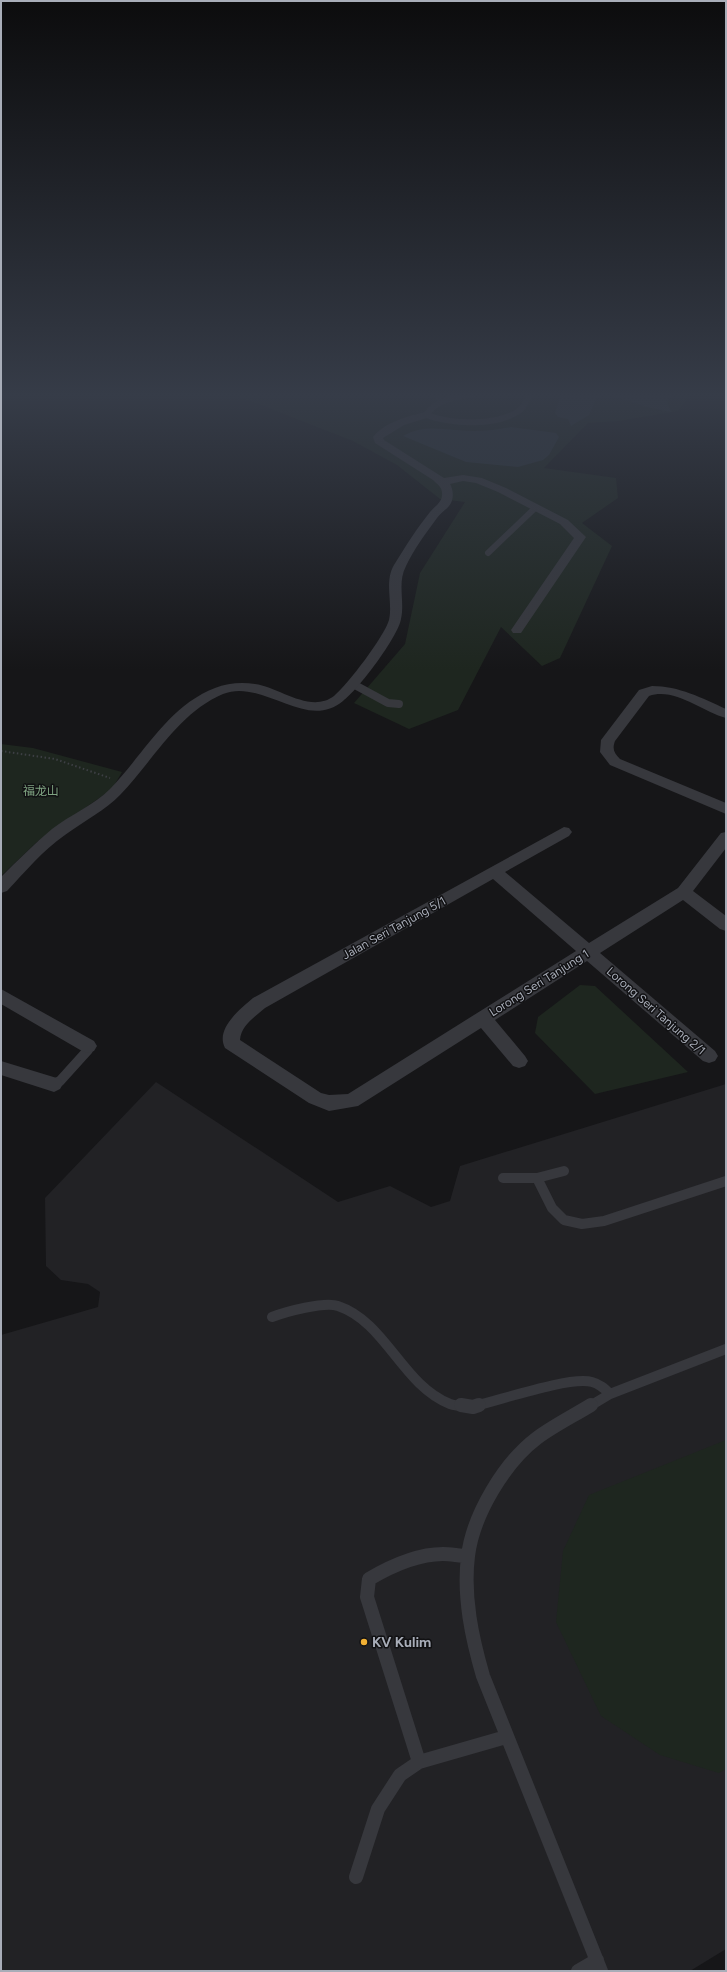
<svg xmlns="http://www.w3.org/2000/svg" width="727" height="1972" font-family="Figtree,'Noto Sans SC',sans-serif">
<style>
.built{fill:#222225}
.green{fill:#1e261f}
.water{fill:#2c353c}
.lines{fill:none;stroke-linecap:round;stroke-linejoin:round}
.path{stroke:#3d3f44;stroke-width:2;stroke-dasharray:1.5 2.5;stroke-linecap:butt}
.lane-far3{stroke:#37383d;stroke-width:6}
.lane-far2{stroke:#37383d;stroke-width:8}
.lane-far1{stroke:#37383d;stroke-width:10}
.lane{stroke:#37383d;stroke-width:14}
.street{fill:#37383d;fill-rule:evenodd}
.poi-dot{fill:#f2b134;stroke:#111113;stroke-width:1.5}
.labels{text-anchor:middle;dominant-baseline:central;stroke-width:3;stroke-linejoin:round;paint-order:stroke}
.park-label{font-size:12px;fill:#7fa381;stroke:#111113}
.street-label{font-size:12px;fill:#a8adb8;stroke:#111113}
.near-poi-label{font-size:14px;font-weight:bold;fill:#a8adb8;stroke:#111113;text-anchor:start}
</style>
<rect width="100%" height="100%" fill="#161618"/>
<path class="built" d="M156,1082L338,1202L390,1186L431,1207L450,1201L460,1166L726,1084V1949L690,1971H1V1335L98,1307L100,1292L88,1284L61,1280L46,1266L45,1198Z"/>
<path class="green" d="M233,394H690L678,411L619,421L588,423L544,468L616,478L618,498L582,523L612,546L560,658L542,666L501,627L458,710L409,729L354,703L405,644L420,573L465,502L440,499L397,465L353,441Z
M1,744L33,748L122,772L112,789L38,841L1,876Z
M580,985L595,986L688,1072L595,1094L535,1033L538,1017Z
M726,1440V1769L719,1773L660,1755L601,1716L556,1622L563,1551L589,1495Z"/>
<path class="water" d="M559,394H605L596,399L589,415L571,426L568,419L558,417L555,413L560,397Z
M608,394H674L667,402L671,412L647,407Z
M511,427L556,433L559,437L549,455L543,460L518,467L466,462L403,436C426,423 448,431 473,431C486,431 498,429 511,427Z"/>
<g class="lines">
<path class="path" d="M1,751L55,759L110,778"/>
<path class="lane-far3" d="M434,394L442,402
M474,394C456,397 437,399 426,415C451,424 498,427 520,410C525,406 527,399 530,394
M488,553L535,508"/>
<path class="lane-far2" d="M353,684L388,703L399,704"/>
<path class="lane-far1" d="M54,1084L60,1081L88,1050V1046
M503,1178H537L564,1171
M537,1178L552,1208L564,1220L582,1224L604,1221L726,1181
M272,1317C285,1312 325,1301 338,1306C386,1322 402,1385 450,1404C455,1406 462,1406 468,1406
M475,1406C501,1400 570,1376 592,1382C600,1384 605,1389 610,1394
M590,1406L610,1394L726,1349"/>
<path class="lane" d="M461,1405L473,1407L479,1405
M591,1405C573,1416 553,1426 537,1438C504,1463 473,1515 468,1556C463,1597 472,1638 483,1676L601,1971
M419,1762L367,1597L369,1579C391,1566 417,1554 443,1554C451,1554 460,1556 468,1556
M356,1877L378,1809L400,1775L419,1762L506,1737
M578,1971L597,1960"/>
<path class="street" d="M426,412L431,415L430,417L404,425L383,438L384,440L444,478L463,475L482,478L506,488L568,520L586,537L521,633H513L511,630L574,538L560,524L498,492L476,483L463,481L450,484C453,489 454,497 451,503C448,509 441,512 437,518C426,533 414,549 406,566C397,583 405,601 401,619C398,637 358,690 343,701C306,732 263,678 223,694C178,713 153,761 120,795C107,809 81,823 65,835C43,850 25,872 7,891L1,893V877C17,861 34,844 52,829C70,815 94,805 110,789C144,754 168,706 215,688C227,683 242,682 255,684C279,687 310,714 334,696C348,684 384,637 389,620C393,602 384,582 394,565C405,547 417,528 430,512C435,506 443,502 442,493C442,487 437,484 433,480L375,443L373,437C385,422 408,416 426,412Z
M652,686C679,686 702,698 726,709V718C702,712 675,687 649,696L615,741C612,749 614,753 620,759L726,803V814L610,765L600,752L601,740L639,690Z
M564,827L569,828L572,832L569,836L505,872L589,943L678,888L721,833L726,832V848L693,891L726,916V931L720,929L683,900L600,953L715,1051L718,1056L715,1061L709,1063L703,1061L587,961L495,1020L525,1056L528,1061L525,1066L519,1068L513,1066L481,1028L358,1106L329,1111L309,1103L225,1048C215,1029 240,1009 253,998ZM493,879L576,951L348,1094L329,1095L321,1093L240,1040C241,1025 255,1017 265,1008Z
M1,989L94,1041L97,1046L94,1051L88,1053L82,1051L1,1004Z
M1,1061L60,1079L63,1084L60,1089L54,1092L1,1075Z"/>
</g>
<linearGradient id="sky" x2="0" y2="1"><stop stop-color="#0c0c0d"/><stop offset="0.59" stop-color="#363c48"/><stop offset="1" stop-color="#363c48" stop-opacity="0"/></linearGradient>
<rect width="727" height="670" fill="url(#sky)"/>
<circle class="poi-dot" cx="364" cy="1642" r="4"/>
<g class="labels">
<g class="park-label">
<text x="41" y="791">福龙山</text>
</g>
<g class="street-label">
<text transform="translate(394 928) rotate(-29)">Jalan Seri Tanjung 5/1</text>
<text transform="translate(539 983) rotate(-32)">Lorong Seri Tanjung 1</text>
<text transform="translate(656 1011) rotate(41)">Lorong Seri Tanjung 2/1</text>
</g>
<g class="near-poi-label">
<text x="372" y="1642">KV Kulim</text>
</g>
</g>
<rect width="727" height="1972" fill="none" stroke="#a8adb8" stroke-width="4"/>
</svg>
